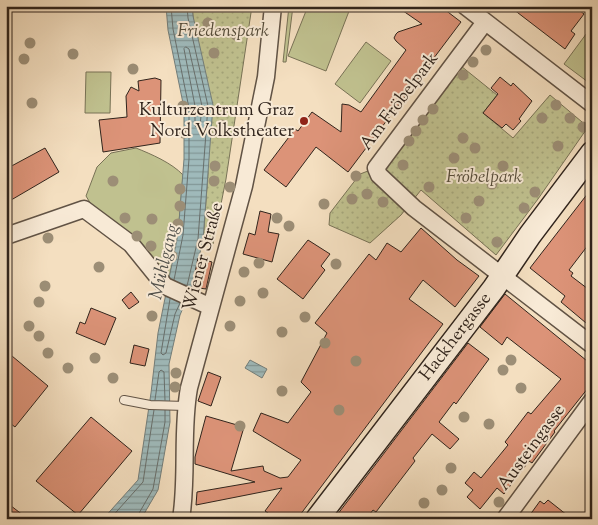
<svg xmlns="http://www.w3.org/2000/svg" width="598" height="525" font-family="'Sorts Mill Goudy',serif">
<style>
.green{fill:#c0c18f;stroke:#787256}
.park{fill:url(#park-dots);stroke:#787256}
.water{fill:url(#water-rules);stroke:#737e7b}
.lines{fill:none;stroke-linecap:round;stroke-linejoin:round}
.shore{stroke:#686f6c;stroke-width:1}
.building{fill:#dc9378;stroke:#30241c}
.service-casing{stroke:#615345;stroke-width:10}
.minor-casing{stroke:#615345;stroke-width:19}
.secondary-casing{stroke:#30241c;stroke-width:25}
.service{stroke:#f8ead6;stroke-width:8}
.minor{stroke:#f8ead6;stroke-width:16}
.secondary{stroke:#f8ead6;stroke-width:22}
.tree{fill:#9c8e76}
.poi-dot{fill:#8f2418;stroke:#f8ead6;stroke-width:2}
.labels{text-anchor:middle;dominant-baseline:central;stroke-width:4;stroke-linejoin:round;paint-order:stroke}
.park-label{font-size:18px;font-style:italic;fill:#544b39;stroke:#f8ead6}
.street-label{font-size:18px;fill:#30241c;stroke:#f8ead6}
.poi-label{font-size:18px;fill:#30241c;stroke:#f8ead6;text-anchor:end}
.water-label{font-size:19px;font-style:italic;fill:#51514c;stroke:#f8ead6}
</style>
<defs>
<pattern id="park-dots" width="8" height="8" patternUnits="userSpaceOnUse" patternTransform="scale(1.25)"><rect width="8" height="8" fill="#c0c18f"/><path d="M2 2h.1M6 6h.1" fill="none" stroke="#a5a67b" stroke-width="1.8" stroke-linecap="round"/></pattern>
<pattern id="water-rules" width="6" height="5" patternUnits="userSpaceOnUse" patternTransform="scale(1.25)"><rect width="6" height="5" fill="#9fbabb"/><path d="M0 2.5h6" fill="none" stroke="#829797"/></pattern>
</defs>
<rect width="100%" height="100%" fill="#f4dfc0"/>
<filter id="stains"><feTurbulence type="fractalNoise" baseFrequency=".004" numOctaves="4"/><feColorMatrix values="0 0 0 0 .2 0 0 0 0 .09 0 0 0 0 .02 0 0 0 .5 -.17"/></filter>
<radialGradient id="worn" r=".72"><stop offset=".6" stop-color="#630" stop-opacity="0"/><stop offset="1" stop-color="#630" stop-opacity=".3"/></radialGradient>
<path class="green" d="M289,6H293L286,62H283Z
M308,6H351L326,71L288,56Z
M592,26V85L564,64Z
M366,42L391,61L360,103L335,84Z
M86,72H111L110,113H85Z
M136,148C151,154 172,163 183,175L178,234L169,280L92,206L86,196L97,167L111,153Z"/>
<path class="park" d="M192,6H252L226,179L213,244L203,243L208,173Z
M456,62L497,95L483,113L513,138L550,95L588,127L538,199L496,255L421,190L401,215L370,243L329,225L330,213L360,174L376,168Z"/>
<path class="water" d="M166,6H192L193,16L213,105L203,240L192,287L180,315L169,364L170,422L158,490L141,519H103L138,480L151,393L158,333L178,234L184,159V108L168,30Z
M250,360L267,369L262,378L245,368Z"/>
<g class="lines">
<path class="shore" d="M171,6L173,29L189,108V159L183,235L174,280
M186,47L189,49L202,106L200,126L198,128L195,126V106L184,49Z
M187,286L198,239L208,106L188,18L187,6
M170,299L161,353L163,355L166,353L175,314L180,303
M155,400L159,372L161,370L164,372L165,400
M110,519L143,482L154,410
M137,519L138,515L153,489L165,422V410"/>
</g>
<path class="building" d="M396,6H440L461,22L348,172L316,147L286,187L264,170L295,129L298,131L312,112L341,132L342,104L349,105L361,112L406,50L396,41L394,38L396,34L398,32L422,24Z
M509,6H574L584,14L571,31L575,34L565,49Z
M500,77L511,86L513,83L532,101L519,119L521,121L513,130L506,124L502,128L483,113L498,94L491,88Z
M155,78L161,80L160,143L103,152L99,120L127,117L126,96L131,87L139,91L138,81Z
M45,148L59,172L6,203V169Z
M592,188V240L569,270L573,273L571,276L592,292V328L561,302L565,296L530,268Z
M260,211L271,214L268,232L279,234L272,262L243,254L249,233L255,235Z
M421,228L457,260L479,276L455,307L423,280L409,299L443,324L297,519H264L268,513L265,511L282,488L196,505L197,492L255,482L195,464V457L206,416L244,427L231,471L263,466L264,471L280,478L288,477L301,460L253,431L261,413L288,423L311,392L301,382L327,333L315,323L369,254L376,260L387,243L401,252Z
M308,240L330,254L321,266L325,270L303,299L277,279Z
M198,258L212,262L206,289L192,287Z
M131,292L139,302L129,309L122,300Z
M505,294L592,365V383L554,431L555,432L532,463L529,461L504,494L497,488L480,509L467,497L473,490L465,483L474,472L481,478L508,445L505,442L528,412L531,414L561,379L507,337L502,345L480,327Z
M91,308L116,318L105,345L76,333L80,322L85,324Z
M468,343L489,359L456,404L454,402L439,422L459,439L450,449L432,434L413,458L415,461L376,512L373,510L366,519H334Z
M134,345L149,349L145,366L130,363Z
M6,351L48,386L15,427L6,420Z
M208,372L221,377L211,406L198,401Z
M91,417L132,451L78,515L36,481Z
M548,500L572,519H527L540,501L544,504Z
M6,502L28,519H6Z"/>
<g class="lines">
<g class="service-casing">
<path id="service" d="M124,400L150,405L186,406"/>
</g>
<g class="minor-casing">
<path id="minor" d="M465,6L592,104
M485,22L376,168L379,175L414,208L592,345
M6,236L84,209L131,244L165,286L211,307
M181,519C188,476 181,431 189,388L244,186L266,77L273,6
M505,519L592,401"/>
</g>
<g class="secondary-casing">
<g id="secondary">
<path id="s1" d="M317,519L494,288L530,235L592,153"/>
</g>
</g>
<use href="#service" class="service"/>
<use href="#minor" class="minor"/>
<use href="#secondary" class="secondary"/>
</g>
<g class="tree">
<circle cx="208" cy="23" r="5.5"/>
<circle cx="236" cy="35" r="5.5"/>
<circle cx="30" cy="43" r="5.5"/>
<circle cx="486" cy="50" r="5.5"/>
<circle cx="214" cy="53" r="5.5"/>
<circle cx="73" cy="54" r="5.5"/>
<circle cx="24" cy="59" r="5.5"/>
<circle cx="473" cy="62" r="5.5"/>
<circle cx="133" cy="69" r="5.5"/>
<circle cx="463" cy="75" r="5.5"/>
<circle cx="32" cy="103" r="5.5"/>
<circle cx="556" cy="105" r="5.5"/>
<circle cx="183" cy="106" r="5.5"/>
<circle cx="433" cy="109" r="5.5"/>
<circle cx="542" cy="118" r="5.5"/>
<circle cx="570" cy="118" r="5.5"/>
<circle cx="423" cy="120" r="5.5"/>
<circle cx="222" cy="125" r="5.5"/>
<circle cx="583" cy="127" r="5.5"/>
<circle cx="416" cy="131" r="5.5"/>
<circle cx="184" cy="133" r="5.5"/>
<circle cx="463" cy="138" r="5.5"/>
<circle cx="409" cy="141" r="5.5"/>
<circle cx="558" cy="146" r="5.5"/>
<circle cx="475" cy="148" r="5.5"/>
<circle cx="454" cy="158" r="5.5"/>
<circle cx="403" cy="165" r="5.5"/>
<circle cx="215" cy="166" r="5.5"/>
<circle cx="503" cy="166" r="5.5"/>
<circle cx="356" cy="176" r="5.5"/>
<circle cx="113" cy="181" r="5.5"/>
<circle cx="214" cy="181" r="5.5"/>
<circle cx="492" cy="184" r="5.5"/>
<circle cx="230" cy="187" r="5.5"/>
<circle cx="429" cy="187" r="5.5"/>
<circle cx="180" cy="189" r="5.5"/>
<circle cx="535" cy="192" r="5.5"/>
<circle cx="367" cy="194" r="5.5"/>
<circle cx="352" cy="199" r="5.5"/>
<circle cx="479" cy="201" r="5.5"/>
<circle cx="383" cy="202" r="5.5"/>
<circle cx="324" cy="204" r="5.5"/>
<circle cx="180" cy="206" r="5.5"/>
<circle cx="524" cy="208" r="5.5"/>
<circle cx="125" cy="218" r="5.5"/>
<circle cx="277" cy="218" r="5.5"/>
<circle cx="466" cy="218" r="5.5"/>
<circle cx="152" cy="219" r="5.5"/>
<circle cx="178" cy="224" r="5.5"/>
<circle cx="289" cy="226" r="5.5"/>
<circle cx="137" cy="236" r="5.5"/>
<circle cx="48" cy="238" r="5.5"/>
<circle cx="497" cy="242" r="5.5"/>
<circle cx="151" cy="246" r="5.5"/>
<circle cx="172" cy="256" r="5.5"/>
<circle cx="259" cy="263" r="5.5"/>
<circle cx="336" cy="264" r="5.5"/>
<circle cx="99" cy="267" r="5.5"/>
<circle cx="244" cy="272" r="5.5"/>
<circle cx="45" cy="286" r="5.5"/>
<circle cx="263" cy="293" r="5.5"/>
<circle cx="240" cy="301" r="5.5"/>
<circle cx="39" cy="302" r="5.5"/>
<circle cx="152" cy="316" r="5.5"/>
<circle cx="305" cy="317" r="5.5"/>
<circle cx="29" cy="326" r="5.5"/>
<circle cx="230" cy="326" r="5.5"/>
<circle cx="282" cy="332" r="5.5"/>
<circle cx="39" cy="336" r="5.5"/>
<circle cx="325" cy="343" r="5.5"/>
<circle cx="48" cy="353" r="5.5"/>
<circle cx="95" cy="358" r="5.5"/>
<circle cx="511" cy="360" r="5.5"/>
<circle cx="356" cy="361" r="5.5"/>
<circle cx="68" cy="368" r="5.5"/>
<circle cx="503" cy="370" r="5.5"/>
<circle cx="176" cy="373" r="5.5"/>
<circle cx="113" cy="378" r="5.5"/>
<circle cx="175" cy="387" r="5.5"/>
<circle cx="521" cy="388" r="5.5"/>
<circle cx="282" cy="391" r="5.5"/>
<circle cx="339" cy="410" r="5.5"/>
<circle cx="464" cy="417" r="5.5"/>
<circle cx="489" cy="424" r="5.5"/>
<circle cx="240" cy="426" r="5.5"/>
<circle cx="451" cy="468" r="5.5"/>
<circle cx="442" cy="490" r="5.5"/>
<circle cx="499" cy="502" r="5.5"/>
<circle cx="424" cy="503" r="5.5"/>
</g>
<circle class="poi-dot" cx="304" cy="121" r="5"/>
<g class="labels">
<g class="park-label">
<text x="223" y="32">Friedenspark</text>
<text x="484" y="178">Fröbelpark</text>
</g>
<g class="street-label">
<text transform="translate(400 102) rotate(-53)">Am Fröbelpark</text>
<text transform="translate(204 257) rotate(-75)">Wiener Straße</text>
<text stroke="none"><textPath href="#s1" startOffset="229">Hackhergasse</textPath></text>
<text transform="translate(532 448) rotate(-54)">Austeingasse</text>
</g>
<g class="poi-label">
<text x="294" y="111">Kulturzentrum Graz<tspan x="294" dy="21">Nord Volkstheater</tspan></text>
</g>
<g class="water-label">
<text transform="translate(165 262) rotate(-77)">Mühlgang</text>
</g>
</g>
<rect width="598" height="525" fill="none" stroke="#f4dfc0" stroke-width="25"/>
<rect x="8" y="8" width="583" height="510" fill="none" stroke="#30241c" stroke-width="2.5"/>
<rect x="12" y="12" width="573" height="500" fill="none" stroke="#30241c"/>
<rect width="100%" height="100%" filter="url(#stains)"/>
<rect width="100%" height="100%" fill="url(#worn)"/>
</svg>
